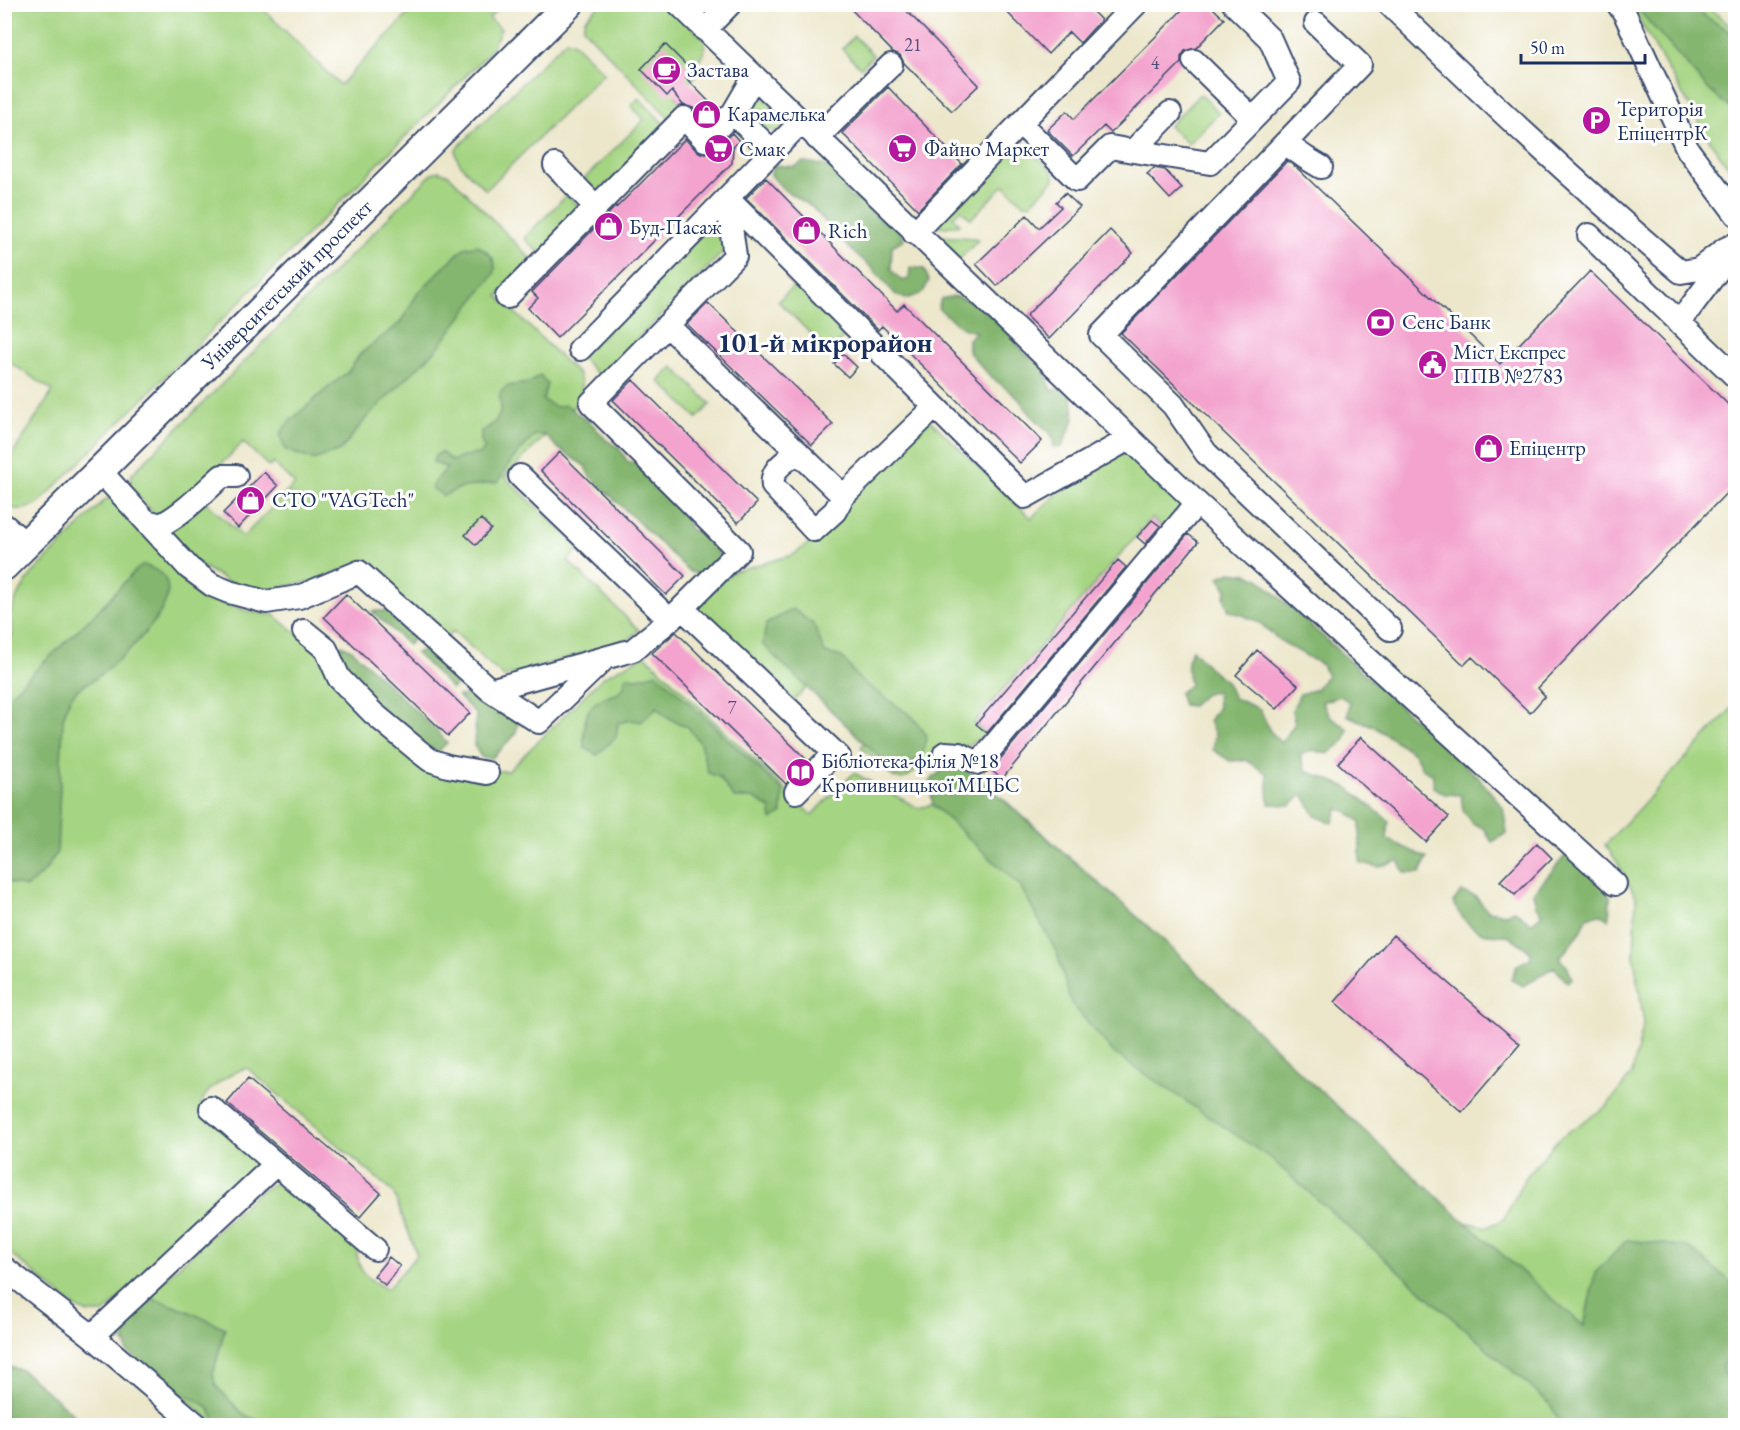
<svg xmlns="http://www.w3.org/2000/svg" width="1740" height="1430" viewBox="0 0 1740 1430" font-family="'EB Garamond',serif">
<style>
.green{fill:#a5d482;stroke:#608270;stroke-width:1.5}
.forest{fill:#84b670;stroke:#507267;stroke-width:1.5}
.building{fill:#f3a3ce}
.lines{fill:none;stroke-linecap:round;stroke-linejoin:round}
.minor-casing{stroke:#3a4b6e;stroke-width:26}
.major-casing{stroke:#3a4b6e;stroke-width:32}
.minor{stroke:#fff;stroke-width:22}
.major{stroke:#fff;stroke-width:28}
.labels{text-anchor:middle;stroke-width:6;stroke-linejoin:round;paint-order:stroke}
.number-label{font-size:18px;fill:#514c7a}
.poi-label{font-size:21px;fill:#1b2f5e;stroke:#fff;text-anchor:start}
.street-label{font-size:21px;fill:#1b2f5e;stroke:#fff}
.district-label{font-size:27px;font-weight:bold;fill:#1b2f5e;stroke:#fff}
</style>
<rect width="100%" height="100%" fill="#fff"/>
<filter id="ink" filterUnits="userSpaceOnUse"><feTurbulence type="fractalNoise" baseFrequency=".0167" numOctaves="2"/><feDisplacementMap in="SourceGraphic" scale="12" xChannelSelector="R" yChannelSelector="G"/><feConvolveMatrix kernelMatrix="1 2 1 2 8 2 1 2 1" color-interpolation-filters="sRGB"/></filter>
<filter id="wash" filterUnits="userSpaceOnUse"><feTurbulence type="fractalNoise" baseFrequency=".008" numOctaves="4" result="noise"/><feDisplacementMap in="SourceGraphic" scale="24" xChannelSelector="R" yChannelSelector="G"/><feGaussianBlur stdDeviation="1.35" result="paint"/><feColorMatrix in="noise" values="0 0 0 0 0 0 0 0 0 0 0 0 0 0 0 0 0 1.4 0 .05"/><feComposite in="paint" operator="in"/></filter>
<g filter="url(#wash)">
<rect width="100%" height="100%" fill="#ece7cb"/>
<path class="green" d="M4,5H259L340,85L417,5H503L489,18L501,29L490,52L42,500C31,509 19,512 5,507V466L53,391L5,359Z
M600,5H669L705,40L704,52L692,71L696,76L675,96L687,109L673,122L583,28L585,19Z
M1630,5H1706L1735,30V177L1712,144Z
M854,36L873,55L861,68L842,49Z
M566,40L573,42L604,73L486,190C476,179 453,164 456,149Z
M759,94L786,119L782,128L773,132C761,125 752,119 748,106L752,97Z
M1200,94L1219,113L1188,144L1169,126Z
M639,98L668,128L599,195L584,179L644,120L631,106Z
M1015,141L1024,144L1054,173V180L1030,204H1024L1004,185L971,219L961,210L953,217L960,224L946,227L935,225Z
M439,171L449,175L533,261L498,296L579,375C583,386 582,395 576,404L505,477L580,548L568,561L639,630L628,640L504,677L453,631L445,640L359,564L313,581L260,591L237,587L195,562L165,528L205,501L243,537L295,484L273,463L269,467L243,442L195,491L159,519L129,486L132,474L433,173Z
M567,195L583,211L540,254L524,238Z
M721,215L725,250L600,377L581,357Z
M938,236L976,238L978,240L959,260L936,237Z
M797,283L847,334L829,352L778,301Z
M673,367L711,404L697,418L659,381Z
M930,420L1031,518L1075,477L1130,450L1185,504L1165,529L1152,518L974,723L987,735L960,749L938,752L910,775L902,779L893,777L861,747L867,741L809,685L791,704L697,610L698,604L732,572L793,555L828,529L849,498Z
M112,497L204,590L228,605L247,611L274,615L319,651L443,771H508L603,677L645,655L812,815L854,773L918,808L993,790L1159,936L1306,1078L1464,1222L1487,1227L1503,1220L1526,1177L1559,1138L1607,1106L1632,1074L1644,1022L1634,957L1636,897L1616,860L1605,845L1735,705V1425H217L131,1352L119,1336L118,1328L122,1319L256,1194L286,1177L356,1241C358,1271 360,1275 387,1289L417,1255L393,1192L247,1068C233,1071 203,1090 201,1105L256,1160L254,1173L104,1313H88L75,1307L5,1249V644L12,636V626L9,618L17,597L31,575L105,500Z"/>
<path class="forest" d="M1634,5H1691L1703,15L1735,35V112L1710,91Z
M803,162C833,166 837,166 848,196L863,202L879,219L897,226L904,239L892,246L891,270L902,281L909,279L910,267L924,269L929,280L923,293L906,299L895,294L870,266L847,246L812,207L784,190L771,175L772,169L775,165L795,167Z
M477,245C489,253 498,258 494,274L436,350L368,416L340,451L313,460L285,450L280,434L290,421L324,391L348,372L360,354L400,323L418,293L449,262L464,248Z
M954,296L973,302L988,313L1014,338L1026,355L1043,364L1051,390L1063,389L1072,396L1074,419L1062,447H1054L1052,435L1032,416L1017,397L989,375L968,351V339L976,332L962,328L938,308L941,299Z
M540,375L547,384L543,400L555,407L566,405L592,424L606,440L619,448L627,461C659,468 659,498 686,513L689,529C705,533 717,543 721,560L705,575L690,572L589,475L585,466L559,449L545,435H535L512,460L498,482L460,488L443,496L432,488L433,483L447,468L433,462L435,456L441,452L452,461L468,455L481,454L485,447L481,443V431C492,427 501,418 501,406C500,400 498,397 501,392C508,382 517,386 528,383C532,382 536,378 540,375Z
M143,565C211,584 120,660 95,679C89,684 81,685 76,691C68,699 66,709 63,719L57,852L45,871L27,887L10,883L4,878L5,699L93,616L134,572Z
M1231,572L1248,574L1259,579L1478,777L1503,807L1507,833L1492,842L1483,828L1472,823L1463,810L1461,795L1445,794L1433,787V775L1422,768L1414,753L1373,726L1348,716L1349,702L1340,696L1322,702L1330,717L1348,729L1344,741L1328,754L1312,750L1300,755L1306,771L1347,787L1389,821L1387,839L1427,858L1420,873H1405L1398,861L1379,867L1360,863V822L1346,811L1337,809L1333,823L1315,816L1303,794L1291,805L1269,804L1267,774L1246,760L1230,761L1213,750L1215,735L1209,721L1218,707L1217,691L1205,694L1192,706L1183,705L1179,693L1190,685C1187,672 1186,661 1192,649L1211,670L1226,681L1234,698L1260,709L1270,731L1282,743L1295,723L1292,710L1300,694L1316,689L1327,675L1322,665L1279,640L1260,623L1243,615L1229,611L1224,597L1227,590L1219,577Z
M793,609L814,625L825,653L842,657L859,679L913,717L927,736L923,753L910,767H895L878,756L763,645L766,624Z
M372,611H387L418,634L408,645Z
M342,645L352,650L438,732L447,743L438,751L418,746L344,678L335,648Z
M424,649C445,656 450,660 459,681L452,689L416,653Z
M657,673L783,791L782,813L772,820L770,808L753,798H734L719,777L708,773L700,743L688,727L676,722L664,715L657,707L641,722L631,720L618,723L616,737L597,755L584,747C584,718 584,700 617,694L624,686L626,677L638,678Z
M475,694L494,712H507L519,721L515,735L492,758L481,757L474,745L476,714L458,696Z
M960,766L976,776L1159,936L1306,1078L1465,1222L1584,1326L1595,1273L1627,1240L1688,1247L1735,1285V1350L1722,1366L1732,1389L1735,1392V1425H1561L1550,1404L1270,1158L1114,1053L1071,1003L1057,953L1020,886L933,805L929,782L944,768Z
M1566,855L1591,874L1610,896L1609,920L1600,914L1587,917L1582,930L1559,959L1567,966L1572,979L1567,982L1554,967L1523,986L1511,979L1517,965L1530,959L1531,953C1524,946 1517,940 1507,936C1500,934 1495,935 1488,934C1473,932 1458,915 1453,902L1461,892L1475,896L1488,911L1506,914L1514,910L1531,923L1542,914L1536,906L1533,893Z
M151,1298L185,1310L225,1328L213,1375L216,1386L244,1415L269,1425H219L207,1406L158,1379L127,1352L125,1324Z
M5,1366L22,1370L86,1425H5Z"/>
<g id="blocks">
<path class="building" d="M846,4H900L979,85L952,111L904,63L900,55L893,52Z
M999,4H1085L1101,20L1080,43L1069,32L1048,54Z
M1188,4H1209L1224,19L1196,48L1185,51L1181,57V63L1111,133L1104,126L1073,156L1047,130L1067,111L1074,119Z
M665,44L692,71L686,78L717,110L705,121L693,108L683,105L672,91L667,96L641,69Z
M888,87L962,164L918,210L842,133Z
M732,133L739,141L733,147L732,163L557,338L528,308L538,298L532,292L616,206L617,207L685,139L696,150L701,153H708L714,150Z
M1287,161L1297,168L1500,364L1590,271L1736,412V483L1538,688L1545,696L1530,713L1472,657L1464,665L1121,333Z
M1154,168L1165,170L1182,188L1170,199L1147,174Z
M766,178L897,311L904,304L1042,441L1020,463L882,326L878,330L746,198Z
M1065,193L1080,207L997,286L976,264L1027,215L1039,228L1061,207L1056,202Z
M1110,230L1133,253L1049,339L1026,316Z
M708,303L833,424L812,445L687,324Z
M843,354L857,367L848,377L834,364Z
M633,380L757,503L738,523L613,400Z
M560,452L685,576L666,595L541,471Z
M264,472L278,486L238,528L223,513Z
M481,519L491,529L476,545L465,535Z
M1152,520L1160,526L1145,544L1137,537Z
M1188,534L1198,542L1002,779L991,770Z
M1118,560L1126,567L987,733L976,724Z
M346,594L470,713L448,736L324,617Z
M676,632L808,761L786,784L652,653Z
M1257,650L1298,685L1277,709L1236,675Z
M1361,737L1449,817L1426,842L1338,763Z
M1537,843L1552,858L1515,895L1500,881Z
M1393,935L1520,1044L1462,1112L1335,1002Z
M248,1079L381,1193L360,1217L227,1103Z
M389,1257L400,1266L385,1285L374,1276Z"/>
</g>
</g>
<g filter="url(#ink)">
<use href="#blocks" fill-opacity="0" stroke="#3a4b6e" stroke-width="1.5"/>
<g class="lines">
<defs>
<path id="minor" d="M679,4L1197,503L1615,884
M1389,4C1484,96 1580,187 1681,272L1699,269L1725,249L1736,244
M1618,4L1625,14L1688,150L1736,214
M1316,23L1360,65L1101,335L1173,405L1206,453L1390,629
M705,30L730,4
M1194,61L1253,119
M733,113L772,151
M801,122L727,198L1025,497L1129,439
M1021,124L1077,180L1110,147L1133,151L1170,113
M817,138L891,65
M1285,143L1306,158L1321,167
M1133,151L1210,163L1289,82L1270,39L1234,4
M555,165L596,207
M914,233L1136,4
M1589,235L1736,377
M507,297L684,118L705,140L733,113L754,77
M1679,323L1728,257
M667,325L843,496
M580,349L727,198
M798,452C786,461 770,469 773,486L814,530L835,511L843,496L935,407
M100,471L189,568L212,585L229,592L266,602L299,597L359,572L490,690L633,650L670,620
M520,476L670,620L739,551L591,403L735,256L727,198
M146,521L161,525C184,513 203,493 222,476H236
M4,525L26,544
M682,608L839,757
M304,631L326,649L339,678L373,713L421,753L430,760L448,766L487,773
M490,690L539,722L602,661
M945,753L959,754L979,763L1197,503
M796,792L834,753
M211,1108L375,1249
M4,1268L92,1336L198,1426
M92,1336L276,1164"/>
<g id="major">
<path id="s1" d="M4,566L569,4"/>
</g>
</defs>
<use href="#minor" class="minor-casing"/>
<use href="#major" class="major-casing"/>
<use href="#minor" class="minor"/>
<use href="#major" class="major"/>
</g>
</g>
<defs>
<symbol id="cafe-disc" viewBox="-11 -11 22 22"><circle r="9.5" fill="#b5179e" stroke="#fff"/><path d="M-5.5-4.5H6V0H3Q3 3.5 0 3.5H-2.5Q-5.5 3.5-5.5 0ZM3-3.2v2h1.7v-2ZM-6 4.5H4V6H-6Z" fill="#fff"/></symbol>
<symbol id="shop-disc" viewBox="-11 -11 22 22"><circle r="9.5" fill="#b5179e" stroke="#fff"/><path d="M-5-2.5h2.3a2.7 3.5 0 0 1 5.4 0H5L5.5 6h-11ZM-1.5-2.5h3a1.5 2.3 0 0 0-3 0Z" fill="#fff"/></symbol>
<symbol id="parking-disc" viewBox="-11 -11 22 22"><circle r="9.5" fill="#b5179e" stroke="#fff"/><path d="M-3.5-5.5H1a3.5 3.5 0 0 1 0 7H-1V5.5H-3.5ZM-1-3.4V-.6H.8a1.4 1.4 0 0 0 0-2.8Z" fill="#fff"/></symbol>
<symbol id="supermarket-disc" viewBox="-11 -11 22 22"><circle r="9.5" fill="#b5179e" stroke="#fff"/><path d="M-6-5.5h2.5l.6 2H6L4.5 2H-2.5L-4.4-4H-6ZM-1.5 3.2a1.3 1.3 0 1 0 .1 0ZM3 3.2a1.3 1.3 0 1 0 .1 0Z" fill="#fff"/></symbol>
<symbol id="bank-disc" viewBox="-11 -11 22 22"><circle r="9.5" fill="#b5179e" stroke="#fff"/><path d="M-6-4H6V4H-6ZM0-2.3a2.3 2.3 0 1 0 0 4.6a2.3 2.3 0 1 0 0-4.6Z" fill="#fff"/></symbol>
<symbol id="civic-disc" viewBox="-11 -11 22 22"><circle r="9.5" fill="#b5179e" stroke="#fff"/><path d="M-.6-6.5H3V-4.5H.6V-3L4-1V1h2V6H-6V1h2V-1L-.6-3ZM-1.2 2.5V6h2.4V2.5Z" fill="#fff"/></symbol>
<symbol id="library-disc" viewBox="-11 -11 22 22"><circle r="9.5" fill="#b5179e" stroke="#fff"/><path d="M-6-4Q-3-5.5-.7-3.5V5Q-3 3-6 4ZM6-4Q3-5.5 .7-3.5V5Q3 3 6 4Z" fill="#fff"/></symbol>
</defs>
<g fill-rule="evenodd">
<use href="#cafe-disc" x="650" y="54" width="33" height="33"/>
<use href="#shop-disc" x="690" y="98" width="33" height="33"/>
<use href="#parking-disc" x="1580" y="104" width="33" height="33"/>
<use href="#supermarket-disc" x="702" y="132" width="33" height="33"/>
<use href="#supermarket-disc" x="886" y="132" width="33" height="33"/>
<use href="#shop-disc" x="592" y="210" width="33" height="33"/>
<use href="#shop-disc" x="790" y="214" width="33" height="33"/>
<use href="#bank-disc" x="1364" y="306" width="33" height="33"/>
<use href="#civic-disc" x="1416" y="348" width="33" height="33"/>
<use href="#shop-disc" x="1472" y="432" width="33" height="33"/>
<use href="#shop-disc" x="234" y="484" width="33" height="33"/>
<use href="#library-disc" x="784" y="756" width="33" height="33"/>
</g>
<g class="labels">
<g class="number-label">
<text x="913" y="51">21</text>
<text x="1155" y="69">4</text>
<text x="732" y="714">7</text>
</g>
<g class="poi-label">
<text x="687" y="77">Застава</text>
<text x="1617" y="116">Територія<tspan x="1617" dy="24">ЕпіцентрК</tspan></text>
<text x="727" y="121">Карамелька</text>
<text x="739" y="156">Смак</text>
<text x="924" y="156">Файно Маркет</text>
<text x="629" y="234">Буд-Пасаж</text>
<text x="828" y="238">Rich</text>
<text x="1402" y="329">Сенс Банк</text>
<text x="1453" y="359">Міст Експрес<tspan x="1453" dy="24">ППВ №2783</tspan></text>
<text x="1509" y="455">Епіцентр</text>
<text x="272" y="507">СТО "VAGTech"</text>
<text x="821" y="768">Бібліотека-філія №18<tspan x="821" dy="24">Кропивницької МЦБС</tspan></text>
</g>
<g class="street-label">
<text dy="7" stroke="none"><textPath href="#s1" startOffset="399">Університетський проспект</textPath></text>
</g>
<g class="district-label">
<text x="825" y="352">101-й мікрорайон</text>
</g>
</g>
<rect width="1740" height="1430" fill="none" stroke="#fff" stroke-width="24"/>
<path d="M1521 54v9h124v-9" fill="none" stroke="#1b2f5e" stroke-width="3"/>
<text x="1530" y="54" font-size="18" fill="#1b2f5e" stroke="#ffffff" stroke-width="4.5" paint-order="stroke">50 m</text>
</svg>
